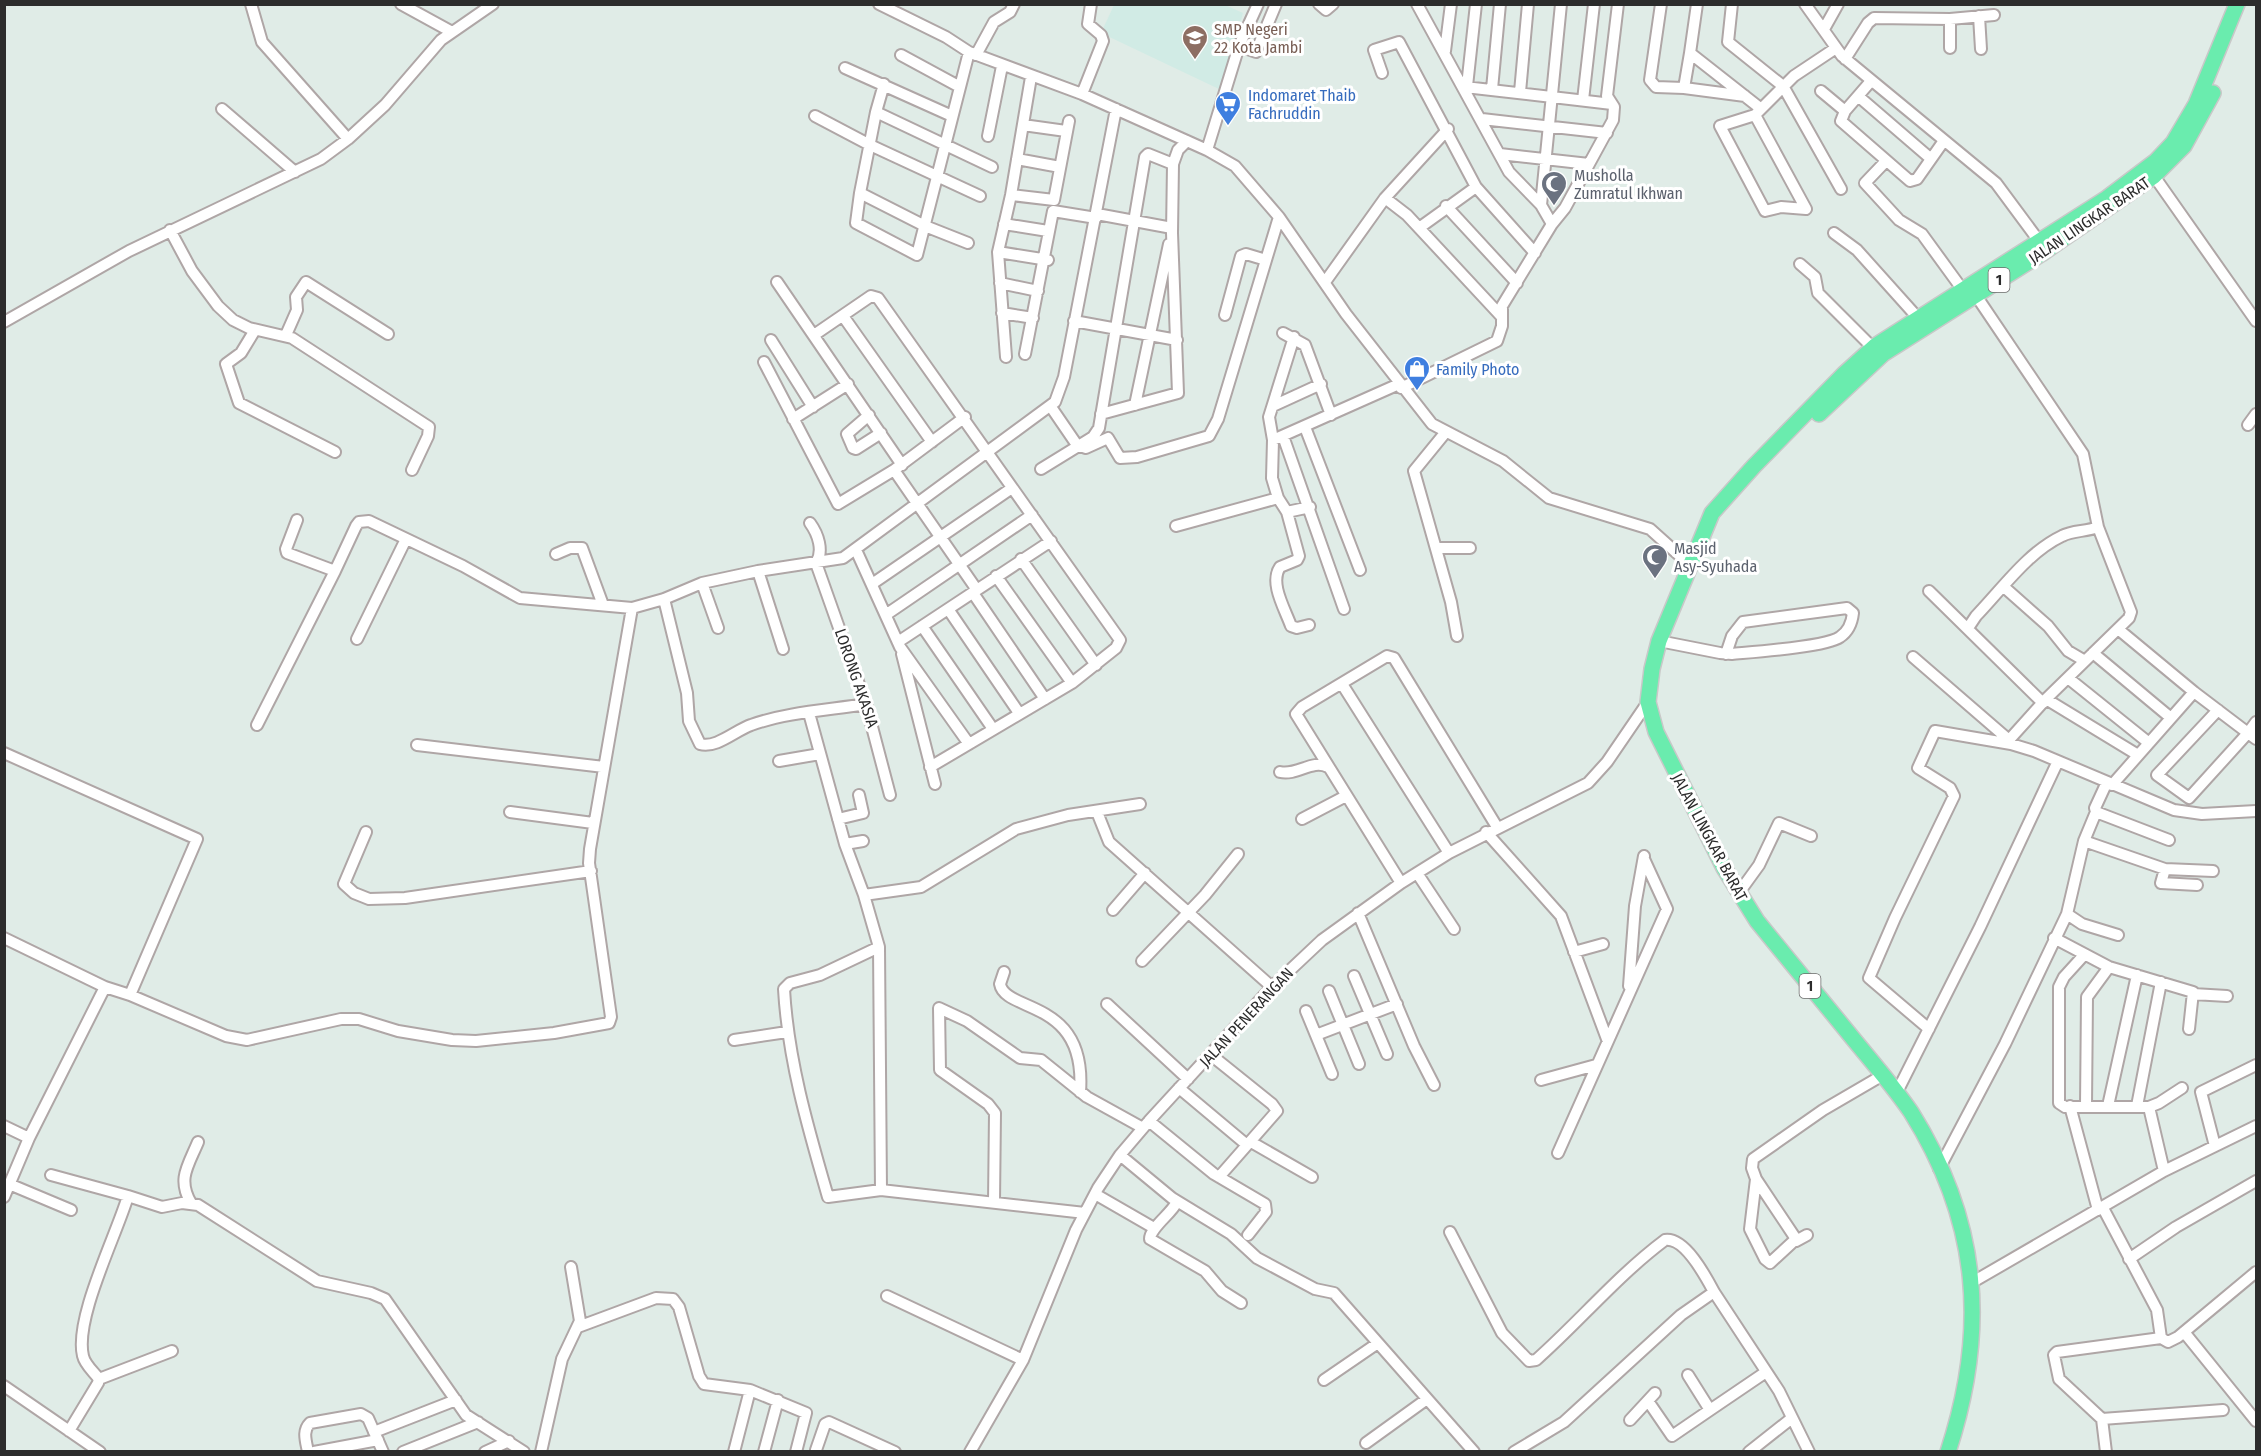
<svg xmlns="http://www.w3.org/2000/svg" width="2261" height="1456" viewBox="0 0 2261 1456" font-family="'Fira Sans Condensed',sans-serif">
<style>
.education{fill:#d1ebe5}
.lines{fill:none;stroke-linecap:round;stroke-linejoin:round}
.minor-casing{stroke:#afa6a6;stroke-width:14}
.highway-casing{stroke:#c8c8c8;stroke-width:18}
.minor{stroke:#fff;stroke-width:10}
.highway{stroke:#6aecae;stroke-width:15}
.labels{text-anchor:middle;stroke-width:6;stroke-linejoin:round;paint-order:stroke}
.shield{fill:#fff;stroke:#6b6b6b;stroke-width:1.5}
.shield-label{font-size:15px;font-weight:bold;fill:#2c2c2c}
.education-label{font-size:16px;fill:#785e54;stroke:#fff;text-anchor:start}
.shop-label{font-size:16px;fill:#366cbe;stroke:#fff;text-anchor:start}
.worship-label{font-size:16px;fill:#5b616d;stroke:#fff;text-anchor:start}
.street-label{font-size:16px;fill:#2c2c2c;stroke:#fff}
</style>
<rect width="100%" height="100%" fill="#e0ece7"/>
<path class="education" d="M1114,5H1225L1243,13L1221,90L1101,33Z"/>
<g class="lines">
<defs>
<path id="minor" d="M251,4L262,42L348,139
M401,4L452,32
M879,4L946,37L969,52L1082,94L1207,150L1235,166L1279,217L1346,314L1432,424L1503,461L1549,498L1650,529L1689,564
M1319,4L1326,10L1333,4
M1417,4L1509,172L1541,205
M1661,4L1650,80L1656,87L1684,88
M1697,4L1690,53L1760,108
M1732,4L1728,42L1783,86L1841,189
M1805,4L1842,56L1996,183L2039,241
M1979,16L1981,49
M1824,29L1838,4
M1239,46L1256,52L1276,4
M1950,48V19
M1445,51L1451,4
M1690,53L1684,88L1745,96
M901,55L960,87
M976,55L994,22L1010,12L1014,4
M1845,59L1868,23L1874,18L1950,19L1994,15
M845,68L952,116
M1382,73L1374,50L1399,42L1476,187L1535,253
M1871,81L1845,111L1841,121L1910,181L1917,179L1943,142
M884,84L876,112L992,167
M1467,86L1476,4
M1465,87L1612,104
M1492,89L1500,4
M1821,91L1845,111
M1520,92L1528,4
M1082,94L1103,41L1101,35L1088,24L1091,4
M1858,96L1930,158
M1583,100L1594,4
M222,109L295,172
M876,112L860,193L925,226L968,243
M1755,115L1806,209L1781,207L1765,211L1720,126L1755,115L1794,76L1836,48
M815,116L870,145L980,196
M1482,119L1607,133
M1023,125L1066,131
M988,136L1002,66
M1207,150L1239,46L1258,4
M1500,154L1589,164
M1017,159L1060,167
M1886,161L1865,183L1899,220L1922,234L1962,289
M2154,176L2256,321
M860,193L856,223L917,255L969,52
M1011,195L1054,200L1069,121
M1385,198L1407,215L1501,316
M1446,206L1517,283
M1097,214L1172,228
M1004,224L1048,231
M1552,224L1565,208L1613,120L1614,107L1607,96L1618,4
M1419,228L1476,187
M170,230L192,271L218,306L233,320L249,328L292,338L429,427L428,436L412,470
M1834,233L1857,250L1918,318
M998,252L1048,260
M1800,264L1815,277L1818,293L1873,348
M777,282L902,465
M1325,282L1385,198L1448,129
M1000,283L1038,291
M1975,294L2083,454L2098,527L2131,612L2129,618L2046,699L2009,740L2011,744
M1002,313L1033,318
M1225,315L1241,256L1246,254L1266,260
M843,316L932,442
M1074,321L1177,340
M4,322L129,251L321,159L348,139L385,105L441,40L493,4
M255,330L241,353L226,364L239,403L335,452
M1283,333L1305,345L1331,415
M286,335L297,310L296,297L306,282L388,334
M814,335L871,296L878,298L1120,640L1116,648L1072,683L930,767
M1294,337L1269,417L1273,440L1399,384
M771,340L813,407
M1025,354L1053,211L1096,218
M1006,357L998,252L1011,195L1031,77
M764,362L838,504L894,470L965,417
M1401,388L1497,341L1502,326V306L1552,224L1541,205L1561,4
M1135,405L1169,244
M1273,406L1321,384
M1051,407L1077,445L1086,448L1108,438L1120,458L1137,457L1209,436L1218,419L1279,217
M1101,414L1178,393L1172,233L1173,164L1178,150L1187,141
M869,415L847,434L853,448L856,449L881,433
M793,419L848,384
M2248,425L2256,414
M1305,427L1360,570
M1445,433L1414,471L1451,602L1457,636
M1283,436L1344,609
M1273,440L1272,478L1278,498L1287,512L1299,556L1297,560L1280,567C1269,583 1285,609 1291,626L1297,628L1309,625
M1041,469L1093,437L1099,428L1145,157L1148,154L1173,164
M894,470L977,590
M1287,512L1310,507
M297,520L286,549L287,553L335,571L356,526L359,522L369,521L463,566L520,598L632,608L664,599L702,583L758,571L843,558L1055,402L1064,377L1116,109
M810,523C818,534 824,551 816,563L866,704L890,795
M1176,526L1278,498
M1436,548H1470
M856,550L900,647L969,744
M556,554L570,548H582L603,605
M1021,559L1096,665
M758,571L783,649
M996,576L1072,683
M702,583L718,628
M872,584L1012,488
M2004,587L2048,626L2068,651L2085,661
M1929,591L2043,703
M973,593L1045,699
M664,599L687,693L689,721L700,744C716,749 736,730 751,725C787,712 829,710 866,704
M948,609L1019,713
M887,614L1032,515
M922,626L993,729
M1968,628L1976,616C2002,589 2028,552 2062,536C2073,530 2086,532 2098,527
M2118,629L2194,692
M357,639L406,539
M1659,641L1720,653L1732,654C1753,652 1826,647 1840,637C1849,631 1852,622 1853,613L1847,608L1743,622L1732,636L1726,654
M898,642L1051,541
M2093,653L2171,718
M902,654L935,784
M1913,657L2009,740
M2068,678L2149,743
M1342,684L1449,853
M2046,699L2138,755
M809,713L845,844L864,895L879,947L881,1190
M2256,722L2248,733L2256,739
M257,725L335,571
M417,745L604,767
M4,753L197,839L130,995
M779,761L820,754
M1280,772C1297,776 1312,759 1328,767
M2107,782L2095,808L2096,812L2169,840
M2112,785L2194,692L2248,733L2189,798L2157,775L2218,710
M510,812L593,823
M1097,812L1109,842L1272,987
M838,819L863,813L859,795
M1302,819L1346,796
M366,832L344,884L354,893L369,899L405,898L591,871
M1486,832L1561,916L1607,1039
M2084,841L2165,869L2213,871
M845,844L863,841
M2165,869L2161,883L2197,885
M1417,873L1454,929
M1401,883L1296,714L1302,707L1387,656L1394,658L1497,827
M1738,894L1759,865L1779,823L1811,836
M864,895L921,887L1016,829L1068,815L1140,804
M1113,910L1145,873
M1358,913L1414,1046L1434,1085
M2067,914L2082,924L2118,935
M4,938L105,987L130,995L226,1036L247,1040L341,1019H359L398,1031L452,1040L476,1041L554,1033L609,1023L611,1017L589,863L590,849L632,608
M2054,938L2109,967L2193,992L2189,1029
M879,947L820,975L790,983L784,989C788,1060 808,1128 828,1197L881,1190L1085,1213
M1574,952L1603,944
M2084,955L2064,977L2059,987V1103L2065,1107H2149
M1142,961L1205,895L1238,854
M1004,972L1000,984C1005,1013 1087,998 1080,1092
M1354,976L1387,1054
M1629,986L1635,906L1644,856
M1329,991L1359,1064
M2193,994L2227,996
M1107,1004L1188,1079
M1306,1011L1332,1074
M1929,1029L1869,978L1895,918L1954,796L1950,788L1918,768L1935,731L2011,744L2034,751L2174,810L2202,814L2256,811
M1316,1035L1397,1004
M734,1040L787,1032
M1211,1055L1272,1104L1277,1111L1219,1177
M1541,1080L1596,1065
M1179,1088L1247,1145
M1897,1092L1980,927L2058,761
M2070,1106L2098,1210
M2086,1106L2087,997L2109,967
M2108,1106L2137,975
M2137,1106L2161,982
M1149,1121L1214,1174L1265,1204L1266,1212L1248,1235
M4,1126L29,1138
M1251,1142L1312,1177
M2215,1146L2201,1092L2256,1065
M1558,1153L1667,909L1644,859
M1120,1155L1172,1198L1231,1234L1257,1258L1315,1289L1334,1293L1474,1452
M1939,1169L2005,1044L2067,914L2084,841L2096,812
M2164,1171L2149,1107L2159,1103L2182,1088
M51,1175L128,1196
M1756,1179L1796,1239L1770,1263L1765,1259L1750,1229L1756,1179L1752,1168L1753,1159L1823,1110L1883,1075
M9,1184L71,1210
M1095,1194L1154,1228
M4,1197L29,1138L105,987
M994,1202L995,1113L988,1104L940,1070L939,1008L967,1021L1020,1058L1041,1060L1087,1097L1143,1128
M1177,1202C1171,1214 1150,1228 1150,1239L1205,1271L1222,1291L1241,1303
M191,1203C177,1179 188,1166 198,1142
M2103,1208L2157,1310L2161,1338
M1450,1232L1502,1333L1529,1361L1536,1360C1581,1320 1617,1276 1665,1240C1685,1237 1706,1277 1714,1292
M1796,1241L1807,1235
M2129,1259L2176,1227L2256,1181
M1971,1283L2164,1171L2256,1126
M887,1296L1023,1360
M578,1327L656,1298L673,1299L679,1307L699,1376L704,1384L750,1390L806,1413L796,1452
M2184,1332L2256,1421
M1688,1375L1710,1410L1766,1372
M99,1379L172,1351
M1324,1380L1378,1343
M4,1386L100,1452
M1648,1401L1672,1436L1710,1410
M2223,1410L2102,1419L2059,1379L2054,1355L2057,1352L2161,1338L2168,1342L2178,1337L2256,1272
M2102,1419L2106,1452
M1630,1420L1655,1393
M69,1431L98,1383L99,1379C94,1372 85,1365 83,1356C74,1319 116,1236 128,1196L162,1207L182,1203L198,1205L317,1281L371,1293L385,1299L466,1415L524,1452
M374,1432L456,1400
M1366,1443L1427,1399
M816,1450L825,1424L829,1422L895,1452
M308,1452C306,1441 302,1431 310,1423L361,1414L368,1418L383,1452
M314,1452L378,1440
M403,1452L478,1422
M485,1452L509,1441
M541,1452L562,1359L580,1321L571,1267
M734,1452L750,1390
M764,1452L778,1400
M970,1452L1023,1360L1076,1230L1098,1188L1120,1155L1149,1121L1272,987L1322,940L1401,883L1449,853L1588,783L1607,762L1648,702
M1514,1452L1564,1422L1681,1315L1714,1292L1779,1391L1809,1452
M1749,1452L1792,1418"/>
<path id="highway" d="M1819,414L1883,354L2041,254L2154,176L2184,146L2213,93
M1948,1452C1988,1330 1980,1222 1911,1112C1894,1087 1874,1064 1855,1041C1822,1001 1790,961 1757,921L1724,868L1656,732L1648,702L1652,669L1659,641L1712,513L1754,466L1844,374L1875,346L2107,198L2156,161L2173,143L2196,104L2237,4"/>
</defs>
<use href="#minor" class="minor-casing"/>
<use href="#highway" class="highway-casing"/>
<use href="#minor" class="minor"/>
<use href="#highway" class="highway"/>
</g>
<defs>
<symbol id="school-pin" viewBox="-11 -11 22 30"><path d="M0 17L-7.5 6A9.5 9.5 0 1 1 7.5 6Z" fill="#8d6e63" stroke="#fff"/><path d="M0-5L7-2L0 1L-7-2ZM-4 1L0 2.5L4 1V4Q0 6-4 4Z" fill="#fff"/></symbol>
<symbol id="supermarket-pin" viewBox="-11 -11 22 30"><path d="M0 17L-7.5 6A9.5 9.5 0 1 1 7.5 6Z" fill="#3f7fe0" stroke="#fff"/><path d="M-6-5.5h2.5l.6 2H6L4.5 2H-2.5L-4.4-4H-6ZM-1.5 3.2a1.3 1.3 0 1 0 .1 0ZM3 3.2a1.3 1.3 0 1 0 .1 0Z" fill="#fff"/></symbol>
<symbol id="mosque-pin" viewBox="-11 -11 22 30"><path d="M0 17L-7.5 6A9.5 9.5 0 1 1 7.5 6Z" fill="#6b7280" stroke="#fff"/><path d="M3.5-4.9A6 6 0 1 0 3.5 4.9A5 5 0 1 1 3.5-4.9Z" fill="#fff"/></symbol>
<symbol id="shop-pin" viewBox="-11 -11 22 30"><path d="M0 17L-7.5 6A9.5 9.5 0 1 1 7.5 6Z" fill="#3f7fe0" stroke="#fff"/><path d="M-5-2.5h2.3a2.7 3.5 0 0 1 5.4 0H5L5.5 6h-11ZM-1.5-2.5h3a1.5 2.3 0 0 0-3 0Z" fill="#fff"/></symbol>
</defs>
<g fill-rule="evenodd">
<use href="#school-pin" x="1180" y="23" width="30" height="40"/>
<use href="#supermarket-pin" x="1213" y="89" width="30" height="40"/>
<use href="#mosque-pin" x="1539" y="169" width="30" height="40"/>
<use href="#shop-pin" x="1402" y="354" width="30" height="40"/>
<use href="#mosque-pin" x="1640" y="542" width="30" height="40"/>
</g>
<g class="labels">
<g class="shield">
<rect x="1988.5" y="268" width="21" height="24" rx="4.5"/>
<rect x="1799.5" y="974" width="21" height="24" rx="4.5"/>
</g>
<g class="shield-label">
<text x="1999" y="285">1</text>
<text x="1810" y="991">1</text>
</g>
<g class="education-label">
<text x="1214" y="35">SMP Negeri<tspan x="1214" dy="18">22 Kota Jambi</tspan></text>
</g>
<g class="shop-label">
<text x="1248" y="101">Indomaret Thaib<tspan x="1248" dy="18">Fachruddin</tspan></text>
<text x="1436" y="375">Family Photo</text>
</g>
<g class="worship-label">
<text x="1574" y="181">Musholla<tspan x="1574" dy="18">Zumratul Ikhwan</tspan></text>
<text x="1674" y="554">Masjid<tspan x="1674" dy="18">Asy-Syuhada</tspan></text>
</g>
<g class="street-label">
<text transform="translate(2089 220) rotate(-34)" y="6">JALAN LINGKAR BARAT</text>
<text transform="translate(857 678) rotate(71)" y="6">LORONG AKASIA</text>
<text transform="translate(1710 837) rotate(62)" y="6">JALAN LINGKAR BARAT</text>
<text transform="translate(1246 1017) rotate(-47)" y="6">JALAN PENERANGAN</text>
</g>
</g>
<rect width="2261" height="1456" fill="none" stroke="#2c2c2c" stroke-width="12"/>
</svg>
